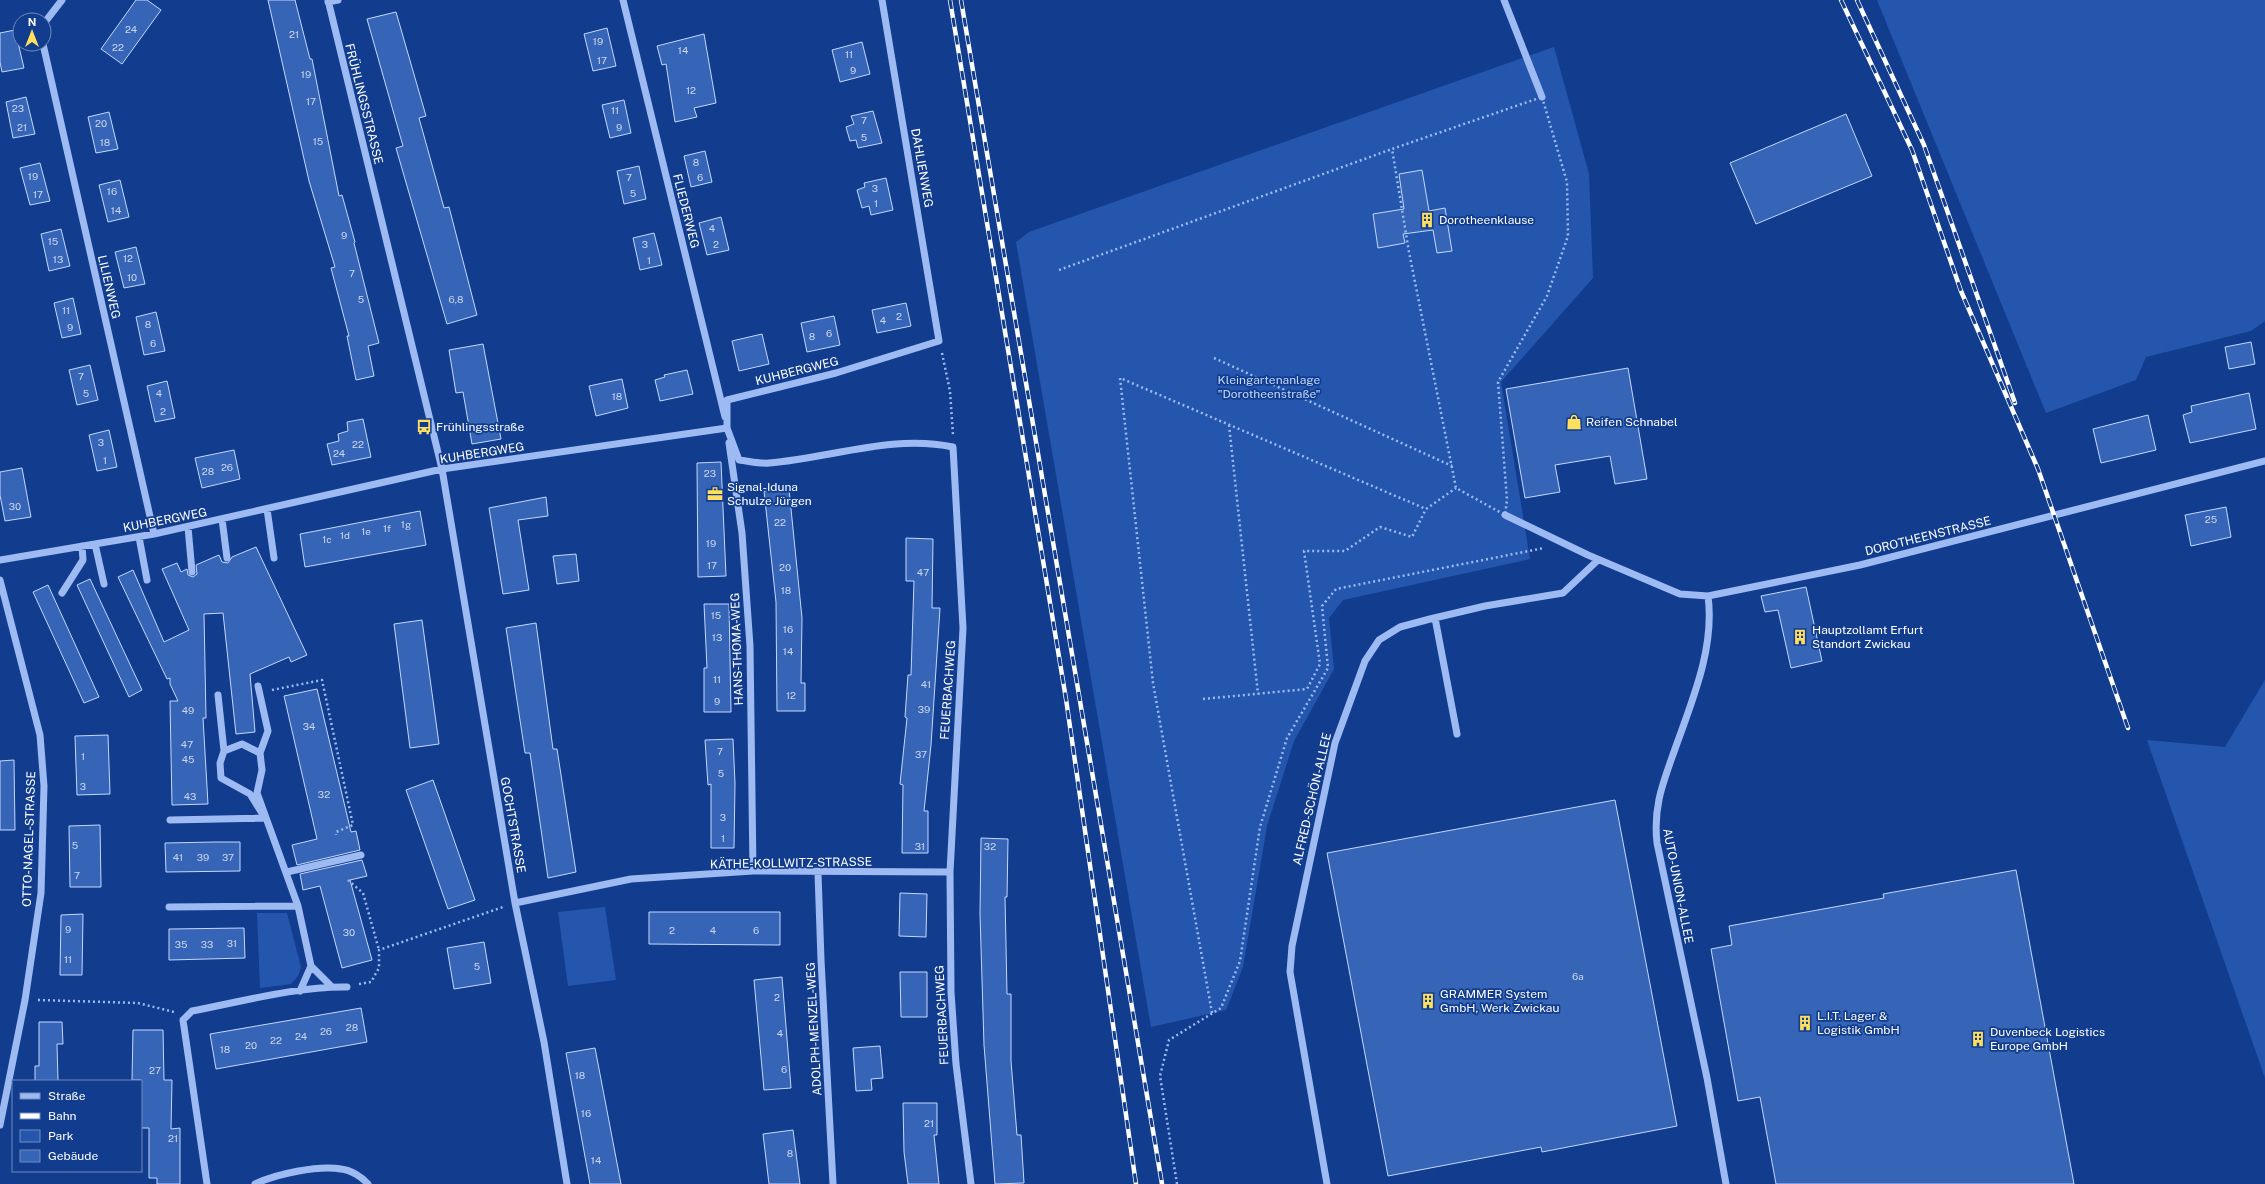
<svg xmlns="http://www.w3.org/2000/svg" width="2265" height="1184" viewBox="0 0 2265 1184" font-family="'Public Sans',sans-serif">
<style>
.green{fill:#2456ae}
.building{fill:#3664b6;stroke:#c4d8fd}
.lines{fill:none;stroke-linecap:round;stroke-linejoin:round}
.path{stroke:#9dbbf2;stroke-width:2.5;stroke-dasharray:2 3;stroke-linecap:butt}
.minor{stroke:#9dbbf2;stroke-width:7}
.rail-casing{stroke:#fff;stroke-width:4.5}
.rail{stroke:#123d8f;stroke-width:3;stroke-dasharray:9;stroke-linecap:butt}
.labels{text-anchor:middle;stroke-width:3.5;stroke-linejoin:round;paint-order:stroke}
.number-label{font-size:10px;fill:#cdd8ed}
.street-label{font-size:12px;fill:#fff;stroke:#123d8f}
.poi-label{font-size:12px;fill:#fff;stroke:#123d8f;text-anchor:start}
.park-label{font-size:12px;fill:#c4d8fd;stroke:#123d8f}
</style>
<rect width="100%" height="100%" fill="#123d8f"/>
<path class="green" d="M1877,0H2265V321L2251,331L2146,357L2136,380L2046,413Z
M1554,47L1589,174L1593,278L1501,382L1530,559L1343,600L1329,618L1334,669L1294,741L1267,826L1243,967L1226,1010L1151,1027L1016,242L1029,232Z
M2265,680V1078L2147,740L2225,747Z
M605,907L616,980L568,986L558,912Z
M257,913H287L301,967L298,976L291,984L260,988Z"/>
<path class="building" d="M136,0H147L161,10L122,64L101,49Z
M268,0H295L310,59H312L339,196L342,195L355,242L354,243L379,343L368,346L374,376L356,380L347,336H349L331,268L335,267L309,181Z
M396,12L426,116L419,118L444,208L449,207L477,315L447,324L396,148L403,146L367,19Z
M607,28L616,66L593,71L584,34Z
M15,30L24,68L2,72L0,62V33Z
M704,34L716,103L694,108L697,117L675,122L666,64L662,65L657,46Z
M862,42L870,74L840,82L832,50Z
M26,97L35,134L13,138L6,102Z
M624,100L631,133L610,138L602,105Z
M873,111L882,143L858,148L856,140L850,141L846,127L854,124L851,116Z
M109,112L118,149L96,153L88,117Z
M1846,114L1872,176L1756,224L1730,163Z
M705,151L712,182L691,187L684,156Z
M40,163L50,201L30,205L20,168Z
M639,166L646,199L624,204L617,171Z
M1422,170L1429,211L1445,208L1452,251L1437,253L1433,230L1403,234L1405,243L1378,248L1373,214L1404,209L1399,174Z
M886,178L893,210L871,215L869,206L862,208L857,190L865,187L864,183Z
M120,180L129,217L108,222L99,185Z
M721,217L729,250L707,255L699,223Z
M61,229L70,266L49,271L41,234Z
M654,233L662,265L640,270L633,238Z
M136,247L145,284L124,288L115,252Z
M73,298L81,334L62,338L54,303Z
M906,303L911,326L877,333L872,310Z
M156,312L165,351L144,355L136,317Z
M834,316L840,345L807,352L801,323Z
M762,334L769,364L739,371L732,341Z
M2251,342L2255,364L2229,369L2225,347Z
M483,344L501,439L472,444L463,392L456,393L449,350Z
M90,365L98,400L77,405L69,370Z
M1628,368L1647,479L1615,484L1610,456L1555,465L1560,492L1525,498L1506,389Z
M687,370L693,394L660,401L655,380L665,377L664,375Z
M622,379L628,408L596,416L589,386Z
M167,381L175,418L155,422L147,386Z
M2249,393L2256,429L2190,443L2183,415L2192,412L2191,406Z
M2148,415L2156,450L2101,463L2093,429Z
M363,419L371,457L332,465L327,444L339,441L338,434L348,431L347,422Z
M109,430L117,467L97,471L89,435Z
M234,450L240,479L202,488L195,458Z
M721,462L726,576L698,577L697,463Z
M22,468L31,517L5,521L0,495V472Z
M789,489L802,618L801,683H805V711H777L776,602L764,491Z
M546,497L548,516L518,520L529,590L503,594L489,508Z
M2226,507L2231,537L2191,546L2185,515Z
M420,511L426,545L305,567L300,534Z
M906,538L933,539L932,608H940L931,745L924,811H928V853H902L903,785L900,784L907,718L905,717L908,675H911L914,581H906Z
M256,547L307,655L291,662L289,657L250,674L255,732L236,734L223,613L204,614L206,718H203L208,804L172,805L170,701H178L170,684V678L167,679L118,577L133,570L164,642L189,630L162,569L177,563L181,572L187,569L188,575L193,577L197,574L196,565L219,555L222,562L228,563L232,557Z
M576,554L579,581L557,584L553,556Z
M90,579L142,690L129,697L77,585Z
M48,585L99,697L84,703L33,592Z
M1806,587L1822,661L1791,668L1778,610L1765,612L1761,596Z
M704,604H729L731,712H704V668H707Z
M422,620L439,744L410,748L394,624Z
M536,623L553,749H557L576,872L548,878L530,753H525L506,628Z
M317,689L351,832L356,831L360,850L297,865L292,845L317,839L284,696Z
M108,735L110,794L77,795L75,736Z
M733,739L735,783L734,848H711V784L708,785L705,740Z
M14,760L15,830H0V761Z
M433,780L475,900L448,909L406,790Z
M1615,800L1677,1126L1542,1152L1541,1147L1388,1176L1327,853Z
M100,825L101,887H70L69,826Z
M981,838L1008,839L1007,897H1005L1007,994H1011V1061L1017,1135H1021L1024,1183L995,1184L984,1045L980,914Z
M215,842H240V871L166,872L165,843Z
M362,860L367,876L350,880L372,960L342,968L320,886L303,890L300,874Z
M2016,870L2074,1184H1776L1760,1097L1738,1101L1711,949L1732,945L1729,926L1884,898L1883,894Z
M900,893L927,894L926,937L899,936Z
M649,912H780V945L649,944Z
M83,914L82,975H60L61,915Z
M244,928L245,958L169,960V929Z
M484,942L491,983L454,989L447,948Z
M900,972H927V1017H901Z
M782,977L791,1088L764,1090L754,980Z
M361,1008L367,1042L216,1069L210,1034Z
M39,1022H62L63,1044H57L58,1081H35V1066H39Z
M133,1030H163L164,1080H172L171,1129L180,1128V1184H157V1178H149V1128H141V1080H132Z
M880,1046L883,1078L871,1079L872,1090L856,1091L853,1048Z
M595,1048L621,1184H590L566,1053Z
M903,1103H937V1135H934L939,1184H908L904,1152Z
M793,1130L800,1184H769L763,1134Z"/>
<g class="lines">
<path class="path" d="M1542,97L1567,182L1568,236L1547,296L1498,382L1507,500L1505,515L1456,488L1409,252L1392,149Z
M1059,270L1392,149
M942,353L950,391L953,435
M1214,358L1452,466
M1229,425L1258,694
M272,690L322,680L353,825L336,832V835
M1203,699L1307,689L1320,664L1304,551H1345L1380,527L1412,537L1426,509
M348,880L363,893L379,950
M359,984L371,982L379,968V950L503,907
M38,1000L138,1003L174,1012
M1212,1013L1153,683L1120,378L1426,509L1456,488
M1177,1184L1160,1076L1169,1040L1221,1008L1240,961L1260,827L1287,738L1328,668L1322,606L1336,589L1544,548"/>
<path class="minor" d="M328,0L442,469L515,903L544,1042L567,1184
M623,0L725,417
M1504,0L1542,97
M328,2L338,0
M44,28L45,22L62,0
M43,44L154,534
M727,428L739,460C749,461 760,464 769,463C831,458 892,434 953,447L963,628L950,872L951,992L956,1064L971,1184
M729,443L742,533L750,646L753,871
M267,509L274,558
M1505,515L1588,555L1680,594L1708,596L1860,565L2265,461
M222,519L227,558
M188,527L192,572
M139,537L147,580
M95,544L104,584
M0,560L154,534L442,469L727,428V400L836,373L939,341L882,0
M0,580L40,735L44,786L41,893L25,1000L0,1125
M62,593L83,560L82,546
M1708,596C1715,648 1692,701 1675,749C1663,783 1653,806 1657,843L1707,1078L1726,1184
M1435,618L1457,734
M258,686L268,731L260,753
M218,695L224,751
M265,818L250,794L221,778L220,763L224,751L242,744L260,753L262,770L257,793L298,906L311,966L300,991
M170,820L265,818
M287,872L361,855
M818,873L821,960L833,1184
M515,903L631,879L753,871L950,872
M169,907L298,906
M311,966L332,987
M207,1184L183,1020L192,1011C240,1002 298,986 347,987
M255,1184C276,1174 318,1165 341,1169C351,1170 362,1177 368,1184
M1327,1184L1290,972L1292,946L1335,743L1365,661L1379,640L1400,627L1430,619L1485,606L1563,593L1598,560"/>
<defs>
<path id="rail" d="M950,0L1066,699L1136,1184
M961,0L1162,1184
M1841,0L1912,150L1961,291L2038,469L2128,728
M1857,0L1924,145L2015,403"/>
</defs>
<use href="#rail" class="rail-casing"/>
<use href="#rail" class="rail"/>
</g>
<defs>
<symbol id="building-bare" viewBox="-9 -9 18 18"><path d="M-4-6H4V6H1V3H-1V6H-4ZM-2.5-4.3h1.7v1.8h-1.7ZM.8-4.3h1.7v1.8H.8ZM-2.5-1h1.7V.8h-1.7ZM.8-1h1.7V.8H.8Z" fill="#ffdf5d" stroke="#123d8f" stroke-width="2.5" paint-order="stroke"/></symbol>
<symbol id="shop-bare" viewBox="-9 -9 18 18"><path d="M-5-2.5h2.3a2.7 3.5 0 0 1 5.4 0H5L5.5 6h-11ZM-1.5-2.5h3a1.5 2.3 0 0 0-3 0Z" fill="#ffdf5d" stroke="#123d8f" stroke-width="2.5" paint-order="stroke"/></symbol>
<symbol id="bus-bare" viewBox="-9 -9 18 18"><path d="M-5-6H5V4H4V6H2V4H-2V6H-4V4H-5ZM-3.5-4V0h7V-4ZM-3.5 1.2v1.5H-2V1.2ZM2 1.2v1.5H3.5V1.2Z" fill="#ffdf5d" stroke="#123d8f" stroke-width="2.5" paint-order="stroke"/></symbol>
<symbol id="office-bare" viewBox="-9 -9 18 18"><path d="M-6-3h4V-5.5h4V-3h4V5H-6ZM-1-4.5V-3h2v-1.5ZM-6 0V1H6V0Z" fill="#ffdf5d" stroke="#123d8f" stroke-width="2.5" paint-order="stroke"/></symbol>
</defs>
<g fill-rule="evenodd">
<use href="#building-bare" x="1416" y="209" width="22" height="22"/>
<use href="#shop-bare" x="1563" y="411" width="22" height="22"/>
<use href="#bus-bare" x="413" y="416" width="22" height="22"/>
<use href="#office-bare" x="704" y="483" width="22" height="22"/>
<use href="#building-bare" x="1789" y="626" width="22" height="22"/>
<use href="#building-bare" x="1417" y="990" width="22" height="22"/>
<use href="#building-bare" x="1794" y="1012" width="22" height="22"/>
<use href="#building-bare" x="1967" y="1028" width="22" height="22"/>
</g>
<g class="labels">
<g class="number-label">
<text x="131" y="33">24</text>
<text x="294" y="38">21</text>
<text x="598" y="45">19</text>
<text x="118" y="51">22</text>
<text x="683" y="54">14</text>
<text x="849" y="58">11</text>
<text x="602" y="64">17</text>
<text x="853" y="74">9</text>
<text x="306" y="78">19</text>
<text x="691" y="94">12</text>
<text x="311" y="105">17</text>
<text x="18" y="112">23</text>
<text x="615" y="114">11</text>
<text x="864" y="124">7</text>
<text x="101" y="127">20</text>
<text x="22" y="131">21</text>
<text x="619" y="131">9</text>
<text x="864" y="141">5</text>
<text x="318" y="145">15</text>
<text x="105" y="146">18</text>
<text x="696" y="166">8</text>
<text x="33" y="180">19</text>
<text x="629" y="181">7</text>
<text x="700" y="181">6</text>
<text x="875" y="192">3</text>
<text x="112" y="195">16</text>
<text x="633" y="197">5</text>
<text x="38" y="198">17</text>
<text x="876" y="207">1</text>
<text x="116" y="214">14</text>
<text x="712" y="232">4</text>
<text x="344" y="239">9</text>
<text x="53" y="245">15</text>
<text x="645" y="248">3</text>
<text x="716" y="248">2</text>
<text x="128" y="262">12</text>
<text x="58" y="263">13</text>
<text x="649" y="264">1</text>
<text x="352" y="277">7</text>
<text x="132" y="281">10</text>
<text x="361" y="303">5</text>
<text x="456" y="303">6,8</text>
<text x="66" y="314">11</text>
<text x="899" y="320">2</text>
<text x="883" y="324">4</text>
<text x="148" y="328">8</text>
<text x="70" y="331">9</text>
<text x="829" y="337">6</text>
<text x="812" y="340">8</text>
<text x="153" y="347">6</text>
<text x="81" y="380">7</text>
<text x="86" y="397">5</text>
<text x="159" y="397">4</text>
<text x="617" y="400">18</text>
<text x="163" y="415">2</text>
<text x="101" y="446">3</text>
<text x="358" y="448">22</text>
<text x="339" y="457">24</text>
<text x="105" y="464">1</text>
<text x="227" y="471">26</text>
<text x="208" y="475">28</text>
<text x="710" y="477">23</text>
<text x="15" y="510">30</text>
<text x="2211" y="523">25</text>
<text x="780" y="526">22</text>
<text x="406" y="528">1g</text>
<text x="387" y="532">1f</text>
<text x="366" y="535">1e</text>
<text x="345" y="539">1d</text>
<text x="327" y="543">1c</text>
<text x="711" y="547">19</text>
<text x="712" y="569">17</text>
<text x="785" y="571">20</text>
<text x="923" y="576">47</text>
<text x="786" y="594">18</text>
<text x="716" y="619">15</text>
<text x="788" y="633">16</text>
<text x="717" y="641">13</text>
<text x="788" y="655">14</text>
<text x="717" y="683">11</text>
<text x="926" y="688">41</text>
<text x="791" y="699">12</text>
<text x="717" y="705">9</text>
<text x="924" y="713">39</text>
<text x="188" y="714">49</text>
<text x="309" y="730">34</text>
<text x="187" y="748">47</text>
<text x="720" y="755">7</text>
<text x="921" y="758">37</text>
<text x="83" y="760">1</text>
<text x="188" y="763">45</text>
<text x="721" y="777">5</text>
<text x="83" y="790">3</text>
<text x="324" y="798">32</text>
<text x="190" y="800">43</text>
<text x="723" y="821">3</text>
<text x="723" y="842">1</text>
<text x="75" y="849">5</text>
<text x="920" y="850">31</text>
<text x="990" y="850">32</text>
<text x="178" y="861">41</text>
<text x="203" y="861">39</text>
<text x="228" y="861">37</text>
<text x="77" y="879">7</text>
<text x="68" y="933">9</text>
<text x="672" y="934">2</text>
<text x="713" y="934">4</text>
<text x="756" y="934">6</text>
<text x="349" y="936">30</text>
<text x="232" y="947">31</text>
<text x="181" y="948">35</text>
<text x="207" y="948">33</text>
<text x="68" y="963">11</text>
<text x="477" y="970">5</text>
<text x="1578" y="980">6a</text>
<text x="777" y="1001">2</text>
<text x="352" y="1031">28</text>
<text x="326" y="1035">26</text>
<text x="780" y="1037">4</text>
<text x="301" y="1040">24</text>
<text x="276" y="1044">22</text>
<text x="251" y="1049">20</text>
<text x="225" y="1053">18</text>
<text x="784" y="1073">6</text>
<text x="155" y="1074">27</text>
<text x="580" y="1079">18</text>
<text x="586" y="1117">16</text>
<text x="929" y="1127">21</text>
<text x="173" y="1142">21</text>
<text x="790" y="1157">8</text>
<text x="596" y="1164">14</text>
</g>
<g class="street-label">
<text transform="translate(364 104) rotate(76)" y="4">FRÜHLINGSSTRASSE</text>
<text transform="translate(922 168) rotate(80)" y="4">DAHLIENWEG</text>
<text transform="translate(686 211) rotate(76)" y="4">FLIEDERWEG</text>
<text transform="translate(109 287) rotate(77)" y="4">LILIENWEG</text>
<text transform="translate(797 371) rotate(-14)" y="4">KUHBERGWEG</text>
<text transform="translate(482 453) rotate(-9)" y="4">KUHBERGWEG</text>
<text transform="translate(165 520) rotate(-11)" y="4">KUHBERGWEG</text>
<text transform="translate(1928 536) rotate(-14)" y="4">DOROTHEENSTRASSE</text>
<text transform="translate(737 649) rotate(-92)" y="4">HANS-THOMA-WEG</text>
<text transform="translate(948 690) rotate(-86)" y="4">FEUERBACHWEG</text>
<text transform="translate(1312 799) rotate(-77)" y="4">ALFRED-SCHÖN-ALLEE</text>
<text transform="translate(513 825) rotate(80)" y="4">GOCHTSTRASSE</text>
<text transform="translate(29 839) rotate(-88)" y="4">OTTO-NAGEL-STRASSE</text>
<text transform="translate(791 863) rotate(-1)" y="4">KÄTHE-KOLLWITZ-STRASSE</text>
<text transform="translate(1678 886) rotate(79)" y="4">AUTO-UNION-ALLEE</text>
<text transform="translate(942 1015) rotate(-93)" y="4">FEUERBACHWEG</text>
<text transform="translate(814 1029) rotate(-93)" y="4">ADOLPH-MENZEL-WEG</text>
</g>
<g class="poi-label">
<text x="1439" y="224">Dorotheenklause</text>
<text x="1586" y="426">Reifen Schnabel</text>
<text x="436" y="431">Frühlingsstraße</text>
<text x="727" y="491">Signal-Iduna<tspan x="727" dy="14">Schulze Jürgen</tspan></text>
<text x="1812" y="634">Hauptzollamt Erfurt<tspan x="1812" dy="14">Standort Zwickau</tspan></text>
<text x="1440" y="998">GRAMMER System<tspan x="1440" dy="14">GmbH, Werk Zwickau</tspan></text>
<text x="1817" y="1020">L.I.T. Lager &amp;<tspan x="1817" dy="14">Logistik GmbH</tspan></text>
<text x="1990" y="1036">Duvenbeck Logistics<tspan x="1990" dy="14">Europe GmbH</tspan></text>
</g>
<g class="park-label">
<text x="1269" y="384">Kleingartenanlage<tspan x="1269" dy="14">"Dorotheenstraße"</tspan></text>
</g>
</g>
<rect x="12" y="1080" width="130" height="92" fill="#123d8f" stroke="#718bbc"/>
<rect x="20" y="1093" width="20" height="6" fill="#9dbbf2" stroke="#718bbc"/>
<text x="48" y="1100" font-size="12" fill="#ffffff">Straße</text>
<rect x="20" y="1113" width="20" height="6" fill="#ffffff" stroke="#718bbc"/>
<text x="48" y="1120" font-size="12" fill="#ffffff">Bahn</text>
<rect x="20" y="1130" width="20" height="12" fill="#2456ae" stroke="#718bbc"/>
<text x="48" y="1140" font-size="12" fill="#ffffff">Park</text>
<rect x="20" y="1150" width="20" height="12" fill="#3664b6" stroke="#718bbc"/>
<text x="48" y="1160" font-size="12" fill="#ffffff">Gebäude</text>
<g transform="translate(32 32)"><circle r="19" fill="#123d8f" stroke="#718bbc"/>
<path d="M0-3L7 15L0 10L-7 15Z" fill="#ffdf5d"/>
<text y="-6" font-size="11" font-weight="bold" text-anchor="middle" fill="#ffffff">N</text>
</g>
</svg>
